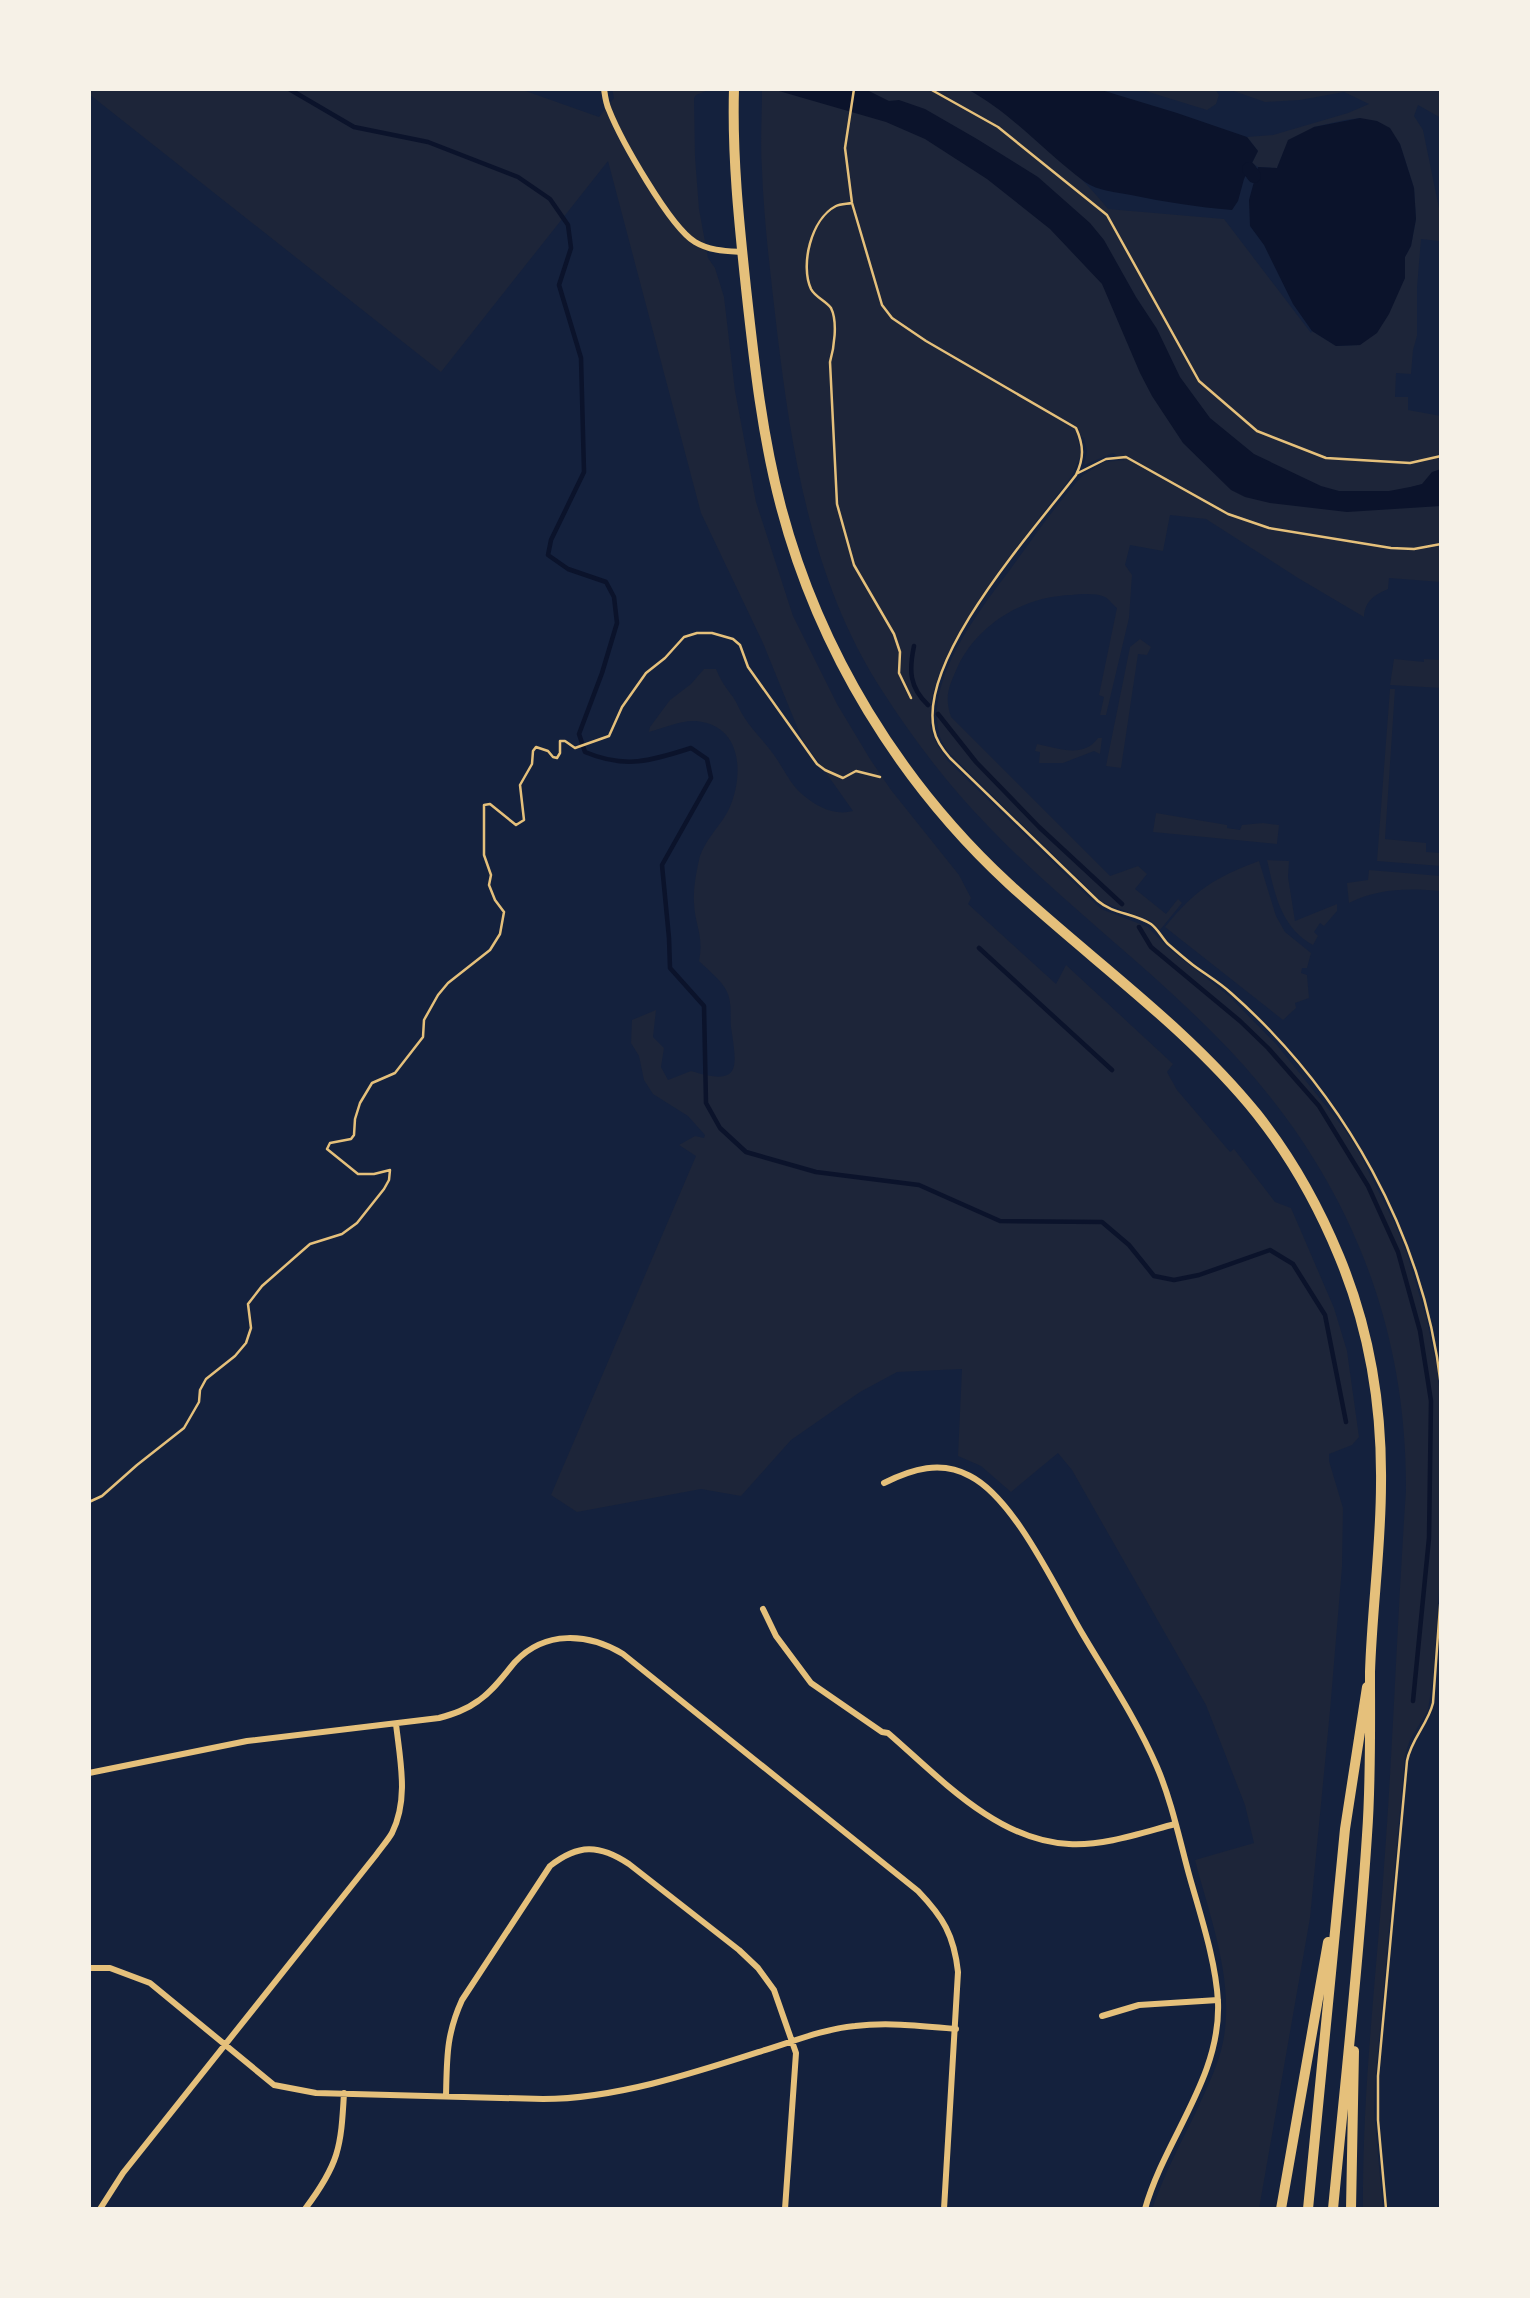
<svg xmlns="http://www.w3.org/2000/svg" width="1530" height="2298" viewBox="0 0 1530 2298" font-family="Poppins,sans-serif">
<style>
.green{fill:#1d2539}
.water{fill:#0b132b}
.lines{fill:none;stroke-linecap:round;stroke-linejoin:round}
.stream{stroke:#0b132b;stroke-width:4.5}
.canal{stroke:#0b132b;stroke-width:14}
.path{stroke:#e5c07b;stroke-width:2.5}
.minor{stroke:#e5c07b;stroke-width:6}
.trunk{stroke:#e5c07b;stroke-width:10}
</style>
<rect width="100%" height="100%" fill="#14213d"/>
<path class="green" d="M89,89H520L599,117L614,98L612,89H711L696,95L694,98L695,157L699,209L708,258L715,268L724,297L735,391L756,502L793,616L837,704L870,759L891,790L959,875L971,898L968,904L1056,984L1066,965L1173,1064L1167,1072L1177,1090L1230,1152L1234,1149L1275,1202L1291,1208L1334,1308L1347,1351L1359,1437L1352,1445L1329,1454V1461L1343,1508L1342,1567L1330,1711L1310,1918L1259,2209H1152C1164,2175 1180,2144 1196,2112C1206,2089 1218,2067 1223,2042C1235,1981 1210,1918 1195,1860L1254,1843L1245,1805L1206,1705L1072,1470L1058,1453L1011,1492L981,1466L958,1456L962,1369L897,1372L860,1392L791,1440L741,1496L701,1489L577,1512L551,1495L696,1156L679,1145L695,1136L704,1138L705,1135L688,1116L653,1094L644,1080L639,1056L631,1043L632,1020L656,1010L653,1037L664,1048L661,1067L668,1080L691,1071C742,1087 737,1068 731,1027C730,1016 732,1005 728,994C723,981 709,971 699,961C704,935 695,926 694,903C693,889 696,874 699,860C704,840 720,827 729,809C744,776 743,725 696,721C681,720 663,728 649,732L650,727L670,700L691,684L704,669H716C721,681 726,688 733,697C737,703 740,711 744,717C752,730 765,742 774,755C784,769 790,784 803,795C817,807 835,816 853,811L802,739L763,643L701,513L608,161L441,372L89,94Z
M762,89H967C1016,114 1074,167 1108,209L1224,219L1311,333L1312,331L1336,346L1360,345L1405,278V257L1411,246L1416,219L1414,188L1400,144L1360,118L1345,120L1314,127L1284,151L1277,168L1258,167L1252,163L1258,151L1247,137L1273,135L1348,113L1369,104L1344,92L1300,100L1265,102L1228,89H1441V118L1418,105L1414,116L1423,130L1440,213L1439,241L1421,239L1417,288V336L1413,350L1411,374L1396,373L1395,397H1408V410L1441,416V582L1389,578L1388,589C1374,595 1365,601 1364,617L1298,578L1206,519L1170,515L1163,551L1130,545L1125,565L1132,575L1129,618L1106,715H1100L1104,697L1099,695L1117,608C1113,605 1109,599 1105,597C1096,593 1081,594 1072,595C1025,596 979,623 958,666C949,687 944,695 951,717L1110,876L1138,866L1147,874L1135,889L1166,914L1178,899L1182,903L1160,930L1151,921L1102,902L948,752C945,746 940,740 939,733C925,675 985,604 1017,560C1038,531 1059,501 1083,475L1104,462L1125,460L1113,453L1084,465L1087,451L1084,438L1077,435L1081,455L1071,477C1029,533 919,658 931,729C934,741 941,751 948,761L1101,909L1148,927L1168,948L1229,996L1277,1045L1342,1126L1356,1147L1394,1222L1407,1254L1426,1317L1436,1363L1441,1402V1559L1433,1678L1428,1710L1410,1740L1405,1755L1375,2084L1374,2111L1383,2209H1363C1362,2085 1378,1962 1386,1839C1394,1722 1398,1606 1406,1490C1407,1312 1339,1159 1214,1034C1142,961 1059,900 988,826C949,786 913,739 883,692C813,585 792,456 777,331C771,278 764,224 762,170C760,143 762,116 762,89Z
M1139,89H1215L1219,95L1216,104L1207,110Z
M1140,639L1151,647L1147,655L1138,654L1121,768L1106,766L1130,647Z
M1394,659L1424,662V659L1441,660V688L1390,685Z
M1390,689H1395L1385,839L1426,843V852L1441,853V866L1377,861Z
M1098,738H1102L1100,754L1094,751L1063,763H1039L1040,752L1035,751L1037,744C1058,748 1083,759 1098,738Z
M1156,813L1227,825V828L1240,830L1242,825L1263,823L1279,825L1277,844L1153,832Z
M1267,860L1289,861L1288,877L1295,921L1337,904V911L1324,926L1320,923L1314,932L1318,936L1313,945C1281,927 1275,895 1267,860Z
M1259,861L1276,916L1285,932L1311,953L1307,968H1302L1301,973L1307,975L1309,998L1295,1003L1296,1008L1283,1020L1165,927C1194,891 1215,877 1259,861Z
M1369,870L1441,876V891C1409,888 1378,888 1349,903L1347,883L1368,880Z"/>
<path class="water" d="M772,89H859L869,91L889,101L899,100L925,109L977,139L1038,177L1090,223L1104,240L1136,297L1157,329L1180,377L1210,418L1254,454L1321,486L1339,491H1389L1410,487L1422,484L1432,472L1441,469V506L1347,512L1270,503L1245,497L1231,490L1183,443L1152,396L1140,373L1102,284L1050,229L987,179L925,139L886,122Z
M967,89H1098L1177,113L1247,137L1258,151L1244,179L1238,201L1232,210C1197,207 1165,202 1131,195C1116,192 1098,191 1085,182C1044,152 1012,113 967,89Z
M1360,118L1377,121L1390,128L1400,144L1414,188L1416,219L1411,246L1405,257V278L1389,314L1377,333L1360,345L1336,346L1312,331L1293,304L1264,245L1250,226L1249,200L1258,167L1277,168L1288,140L1314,127Z"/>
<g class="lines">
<path class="stream" d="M289,89L354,127L428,142L518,177L550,199L568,225L571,248L559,285L581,358L584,472L551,540L548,555L568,569L606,582L614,597L617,623L602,673L579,734L585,752C625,769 651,761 691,748L707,759L711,778L662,865L669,938L670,968L704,1006L706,1103L720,1128L746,1152L816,1172L919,1185L1000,1221L1102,1222L1129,1245L1154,1276L1174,1280L1199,1275L1270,1250L1293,1264L1325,1315L1346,1422
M914,646C909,670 909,687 928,705
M938,714L976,762L1039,827L1122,904
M1139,927L1151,947L1240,1021L1268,1048L1319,1106L1368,1186L1398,1252L1420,1331L1431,1401L1429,1538L1413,1701
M979,948L1112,1070"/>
<path class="canal" d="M1249,169L1254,176"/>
<path class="path" d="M854,89L845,148L852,203L882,305L892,318L926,341L1076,428C1084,446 1084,458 1076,475C1033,531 918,658 934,730C936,741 943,750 950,758L1098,901C1113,914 1134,913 1151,924C1158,929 1162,938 1168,944C1176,951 1184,958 1193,965C1205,974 1219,982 1231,993C1344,1093 1424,1235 1441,1386
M930,89L998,127L1107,215L1199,381L1257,431L1326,458L1410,463L1441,456
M852,203C847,204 840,204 836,206C811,219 800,265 811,289C815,297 826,301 831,308C838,322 834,348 830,362L837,504L854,565L894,634L900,652L899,673L911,698
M1078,473L1106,459L1126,457L1228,514L1269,528L1391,548L1414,549L1441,544
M89,1502L102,1496L137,1465L184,1428L199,1402L200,1390L206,1379L235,1356L246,1343L251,1328L248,1304L262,1286L310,1244L342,1234L357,1223L384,1189L389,1180L390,1170L374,1174H358L327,1149L330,1143L351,1139L354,1135L355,1119L360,1103L372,1083L395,1073L423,1037L424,1020L438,995L448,983L490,950L500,934L504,912L495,900L489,885L491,875L484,855V805L490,804L516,825L524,820L520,785L532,764L533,751L536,747L548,751L553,757L557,758L560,753V741H565L575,748L609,736L622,707L646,673L665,658L684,637L697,633H712L733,639L740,645L748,667L817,764L825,770L843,778L856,771L880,777
M1386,2209L1378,2120V2076L1407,1761C1411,1739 1428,1724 1433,1703L1441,1593"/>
<path class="minor" d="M604,89C605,96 606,104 609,110C621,140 670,227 695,242C710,251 726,251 743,252
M884,1483C912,1469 941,1460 970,1476C1015,1499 1056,1589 1082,1633C1108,1677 1137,1720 1157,1767C1172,1802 1180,1842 1190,1878C1201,1917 1216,1962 1218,2002C1221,2078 1165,2138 1145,2209
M763,1609L776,1636L811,1683L882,1732L888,1733C939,1777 997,1841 1069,1844C1104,1846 1141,1833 1175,1824
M89,1773L247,1741L439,1718C453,1714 466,1710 478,1701C493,1691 503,1676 515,1662C545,1630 588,1633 623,1654L918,1891C943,1917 954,1935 958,1972L944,2209
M89,1968H110L150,1983L274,2085L316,2093L543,2099C615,2099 694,2073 762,2051C792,2042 823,2029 855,2026C888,2022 923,2026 956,2029
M1102,2016L1139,2005L1218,2000
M446,2096C447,2058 446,2035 462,2000L550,1866C578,1844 599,1844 629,1864L739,1950L758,1968L774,1990L796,2053L785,2209
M100,2209L123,2173L376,1855C381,1848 388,1840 392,1833C409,1799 400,1760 396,1724
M305,2209C339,2164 341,2148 344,2093"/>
<path class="trunk" d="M734,89C732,156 739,222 746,288C754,361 762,436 781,507C819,651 900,783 1008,883C1091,960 1186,1026 1257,1114C1291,1157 1318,1205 1339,1256C1369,1328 1382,1406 1381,1484C1381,1547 1372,1609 1370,1672C1370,1726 1371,1781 1367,1835C1359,1960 1345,2084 1333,2209
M1281,2209L1328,1942
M1308,2209L1345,1829L1367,1687
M1351,2209L1354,2051"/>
</g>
<rect width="1530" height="2298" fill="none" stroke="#f6f1e7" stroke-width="182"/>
</svg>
